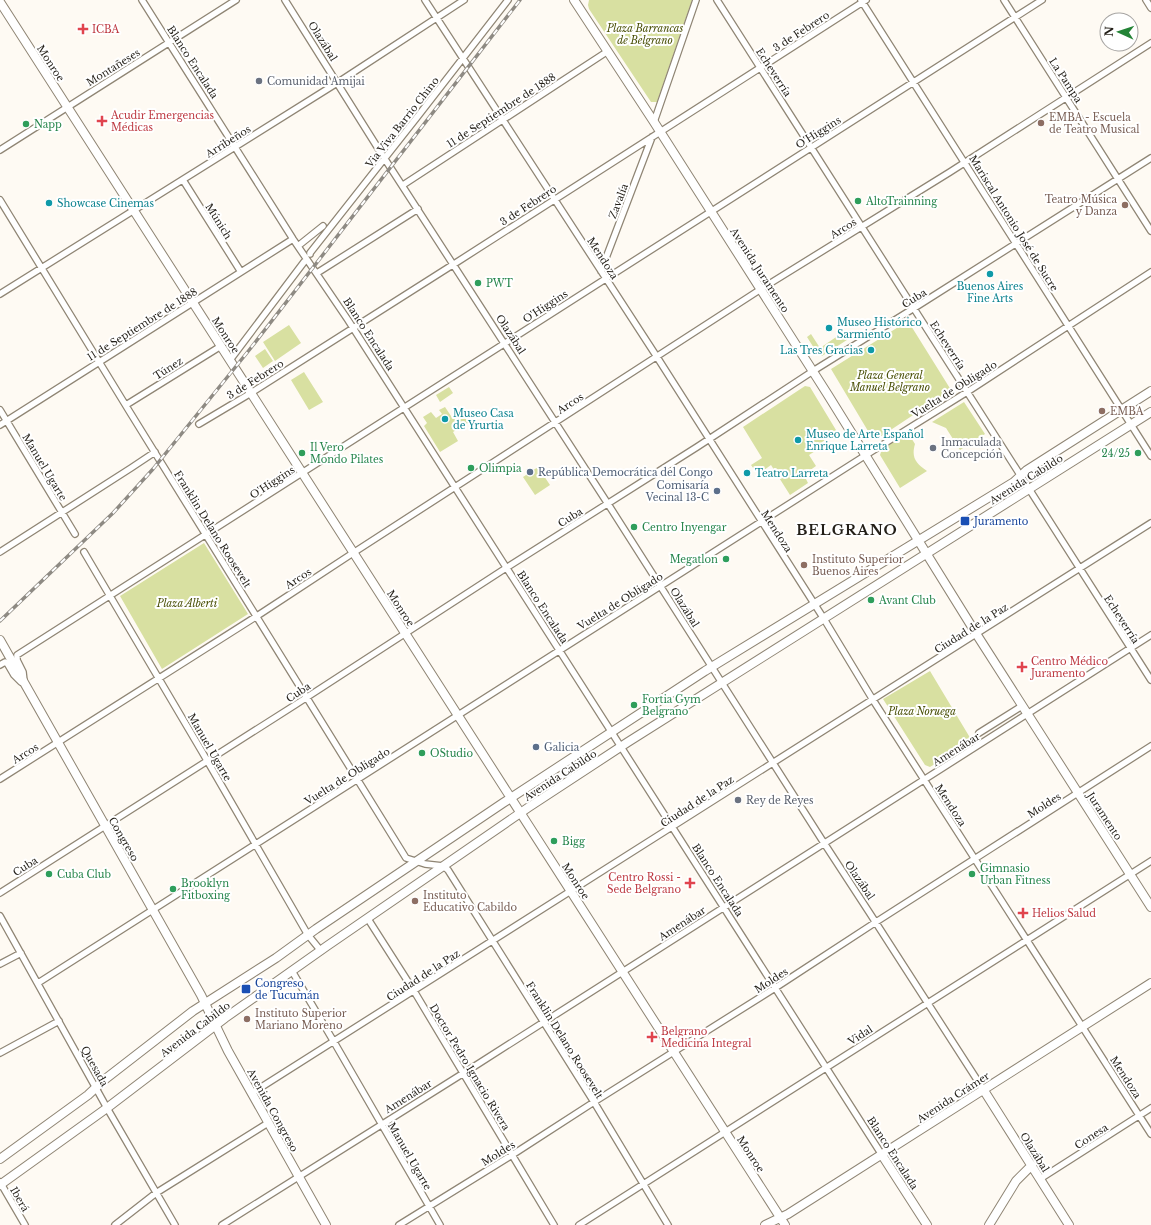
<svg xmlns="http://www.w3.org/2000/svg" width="1151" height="1225" viewBox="0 0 1151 1225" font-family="'Libre Baskerville',serif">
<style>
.green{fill:#d8e0a1}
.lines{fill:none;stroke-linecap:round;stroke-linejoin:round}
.street-casing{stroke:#8f8574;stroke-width:8}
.secondary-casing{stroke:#8f8574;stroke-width:10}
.street{stroke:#fff;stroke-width:5.5}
.secondary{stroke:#fff;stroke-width:8}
.rail-casing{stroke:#8e8a83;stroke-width:3.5}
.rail{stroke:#fff;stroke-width:2;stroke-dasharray:6;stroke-linecap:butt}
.health-dot{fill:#e0444e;stroke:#fff;stroke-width:1.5}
.worship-dot{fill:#6b7280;stroke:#fff;stroke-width:1.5}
.education-dot{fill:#8d6e63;stroke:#fff;stroke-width:1.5}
.leisure-dot{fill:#2e9e5b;stroke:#fff;stroke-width:1.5}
.culture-dot{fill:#0f9aa8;stroke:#fff;stroke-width:1.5}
.service-dot{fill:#5c6f8a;stroke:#fff;stroke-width:1.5}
.transit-dot{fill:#1a4fb4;stroke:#fff;stroke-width:1.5}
.labels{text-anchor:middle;stroke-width:4;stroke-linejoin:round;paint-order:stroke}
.park-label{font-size:10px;font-style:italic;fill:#494f06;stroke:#fff}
.health-label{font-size:10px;fill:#be3a42;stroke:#fff;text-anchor:start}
.street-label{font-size:10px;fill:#231f18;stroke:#fff}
.worship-label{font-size:10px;fill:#5b616d;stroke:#fff;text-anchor:start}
.education-label{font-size:10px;fill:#785e54;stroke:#fff;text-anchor:start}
.leisure-label{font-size:10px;fill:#27864d;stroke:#fff;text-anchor:start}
.culture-label{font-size:10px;fill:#0d838f;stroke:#fff;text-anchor:start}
.service-label{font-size:10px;fill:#4e5e75;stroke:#fff;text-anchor:start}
.transit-label{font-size:10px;fill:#164399;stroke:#fff;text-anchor:start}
.district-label{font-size:14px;font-weight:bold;letter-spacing:1px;fill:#231f18;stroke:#fff}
</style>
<rect width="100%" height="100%" fill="#fefaf3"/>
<path class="green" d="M589,0H692L657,102H651L589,9L588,5Z
M908,321L951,390L877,439L871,436L831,369Z
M289,325L301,343L275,361L263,342Z
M845,331L850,338L822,356H819L807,337L811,334L820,348Z
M265,349L273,361L263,368L255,356Z
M304,372L323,402L309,410L291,380Z
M805,386L810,387L839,435L835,438L833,435L822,442L823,446L809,455L816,466L806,473L805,472L803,473L808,483L790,495L771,465L764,470L762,468L756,472L751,465L762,458L743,427Z
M449,387L453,393L440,402L436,395Z
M964,402L985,434L960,450L946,428L932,422Z
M445,407L453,419L465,411L471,421L453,432L458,441L440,452L424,426L427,423L423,417L431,412L436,418L442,414L439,410Z
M908,433L915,444C911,458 916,463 927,471L900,488L880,455L882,449Z
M538,467L550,485L535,495L523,477Z
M204,543L248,614L162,669L120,596Z
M930,671L972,741L930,767L925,765L883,699Z"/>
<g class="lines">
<defs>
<path id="street" d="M142,0L293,239L348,320L882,1155
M285,0L381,153L608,504L824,843L869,912L983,1089
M425,0L657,357L824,619L873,700L1151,1134
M717,0L1151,680
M861,0L1151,456
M1004,0L1151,231
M1146,0L1151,8
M654,122L696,0
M0,150L236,0
M183,180L241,272
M403,185L608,51
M0,200L131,414L406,858L425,864L443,866L448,870L594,1102L668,1225
M298,246L323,226
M310,254V253L418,116L508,0
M601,271L652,137
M317,273L418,209
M0,294L337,83L464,0
M230,360L304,262
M126,405L221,346
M0,410L75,534
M199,424L251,393L454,264L866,0
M0,425L293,239
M0,552L131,468L155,452
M84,552L201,750L308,935L321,951
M0,665L5,662L7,663L14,675L21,682
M24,681L23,672L17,660V655C360,438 700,217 1042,0
M979,733L1022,706
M0,779L257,616L353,553L761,289L950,172L1151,43
M0,893L295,705L506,568L697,447L813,371L919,305L1151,158
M0,916L107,1108L175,1225
M368,919L414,991L554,1225
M0,964L21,953
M292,971L334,1042L440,1225
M38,983L866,455L967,392L1151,272
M0,1053L59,1021
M252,1093L1151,523
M1040,1179L1151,1108
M0,1182L25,1225
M115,1225L156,1193L268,1123
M222,1225L478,1064L1151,635
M399,1225L512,1155L594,1102L775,988L876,922L1151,746
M579,1225L1151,861"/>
<path id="secondary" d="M574,0L654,122L828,395L977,635L1151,907
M0,2L785,1225
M0,640L201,995L228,1051L326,1225
M983,1089L1069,1225
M882,1155L927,1225
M0,1159L88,1095L104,1080L193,1011L276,958L316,929L503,803L705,671L1014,482L1027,470L1151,391
M0,1185L107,1108L225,1018L327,946L529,807L628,742L1151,412
M765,1225L788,1214L1151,983
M989,1225L1016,1181L1032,1165"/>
</defs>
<use href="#street" class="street-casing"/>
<use href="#secondary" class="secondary-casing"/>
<use href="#street" class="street"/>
<use href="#secondary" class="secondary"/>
<defs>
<path id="rail" d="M0,621L113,513L153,469L250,349L520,0"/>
</defs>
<use href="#rail" class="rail-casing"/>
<use href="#rail" class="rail"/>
</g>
<g class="health-dot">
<path d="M81 23h4v4h4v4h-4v4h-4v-4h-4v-4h4z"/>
<path d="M100 115h4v4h4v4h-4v4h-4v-4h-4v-4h4z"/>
<path d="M1020 661h4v4h4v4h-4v4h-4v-4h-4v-4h4z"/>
<path d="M688 877h4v4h4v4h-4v4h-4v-4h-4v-4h4z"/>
<path d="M1021 907h4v4h4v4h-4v4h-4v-4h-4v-4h4z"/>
<path d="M650 1031h4v4h4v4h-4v4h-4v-4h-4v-4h4z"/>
</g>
<g class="worship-dot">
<circle cx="259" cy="81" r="4"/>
<circle cx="933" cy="448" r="4"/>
<circle cx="738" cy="800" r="4"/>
</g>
<g class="education-dot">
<circle cx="1041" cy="123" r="4"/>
<circle cx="1125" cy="205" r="4"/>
<circle cx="1102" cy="411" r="4"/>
<circle cx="804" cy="565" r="4"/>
<circle cx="415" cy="901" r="4"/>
<circle cx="247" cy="1019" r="4"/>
</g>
<g class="leisure-dot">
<circle cx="26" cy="124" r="4"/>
<circle cx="858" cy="201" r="4"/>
<circle cx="478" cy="283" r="4"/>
<circle cx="302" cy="453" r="4"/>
<circle cx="1138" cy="453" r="4"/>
<circle cx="471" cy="468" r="4"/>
<circle cx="634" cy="527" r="4"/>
<circle cx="726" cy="559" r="4"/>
<circle cx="871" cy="600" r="4"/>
<circle cx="634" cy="705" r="4"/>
<circle cx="422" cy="753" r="4"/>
<circle cx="554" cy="841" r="4"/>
<circle cx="49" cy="874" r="4"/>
<circle cx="972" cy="874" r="4"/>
<circle cx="173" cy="889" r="4"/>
</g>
<g class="culture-dot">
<circle cx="49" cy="203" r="4"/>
<circle cx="990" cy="274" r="4"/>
<circle cx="829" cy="328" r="4"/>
<circle cx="871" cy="350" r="4"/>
<circle cx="445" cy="419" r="4"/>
<circle cx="798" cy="440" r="4"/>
<circle cx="747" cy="473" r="4"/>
</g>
<g class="service-dot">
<circle cx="530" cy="472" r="4"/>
<circle cx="717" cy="491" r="4"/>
<circle cx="536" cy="747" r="4"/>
</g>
<g class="transit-dot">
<rect x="960" y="516" width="10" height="10" rx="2"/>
<rect x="241" y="984" width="10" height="10" rx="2"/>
</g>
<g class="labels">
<g class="park-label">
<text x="645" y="32">Plaza Barrancas<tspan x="645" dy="12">de Belgrano</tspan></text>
<text x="890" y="379">Plaza General<tspan x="890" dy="12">Manuel Belgrano</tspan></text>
<text x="187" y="607">Plaza Alberti</text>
<text x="922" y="715">Plaza Noruega</text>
</g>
<g class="health-label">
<text x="92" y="33">ICBA</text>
<text x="111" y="119">Acudir Emergencias<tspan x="111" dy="12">Médicas</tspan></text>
<text x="1031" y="665">Centro Médico<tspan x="1031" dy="12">Juramento</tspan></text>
<text x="681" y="881" text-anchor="end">Centro Rossi -<tspan x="681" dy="12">Sede Belgrano</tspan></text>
<text x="1032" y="917">Helios Salud</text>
<text x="661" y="1035">Belgrano<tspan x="661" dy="12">Medicina Integral</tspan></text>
</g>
<g class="street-label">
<text transform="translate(801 31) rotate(-33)" y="4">3 de Febrero</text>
<text transform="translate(323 41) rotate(58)" y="4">Olazábal</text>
<text transform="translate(193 62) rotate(57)" y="4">Blanco Encalada</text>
<text transform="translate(51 63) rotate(57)" y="4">Monroe</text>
<text transform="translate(113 67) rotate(-32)" y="4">Montañeses</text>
<text transform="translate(774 72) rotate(57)" y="4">Echeverría</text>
<text transform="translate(1066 80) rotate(57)" y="4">La Pampa</text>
<text transform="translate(501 110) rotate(-33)" y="4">11 de Septiembre de 1888</text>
<text transform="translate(402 122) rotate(-52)" y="4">Via Viva Barrio Chino</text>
<text transform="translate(818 132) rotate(-32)" y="4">O'Higgins</text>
<text transform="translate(228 141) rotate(-32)" y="4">Arribeños</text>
<text transform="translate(618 201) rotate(-69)" y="4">Zavalía</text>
<text transform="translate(528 205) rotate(-33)" y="4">3 de Febrero</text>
<text transform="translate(219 221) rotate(58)" y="4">Múnich</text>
<text transform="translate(1014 223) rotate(58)" y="4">Mariscal Antonio José de Sucre</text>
<text transform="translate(843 228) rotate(-32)" y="4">Arcos</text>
<text transform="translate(603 258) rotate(57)" y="4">Mendoza</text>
<text transform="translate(760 270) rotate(57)" y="4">Avenida Juramento</text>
<text transform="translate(914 298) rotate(-32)" y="4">Cuba</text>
<text transform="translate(545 306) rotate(-33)" y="4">O'Higgins</text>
<text transform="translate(142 324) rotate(-32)" y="4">11 de Septiembre de 1888</text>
<text transform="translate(369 334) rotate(57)" y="4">Blanco Encalada</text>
<text transform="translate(511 334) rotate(57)" y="4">Olazábal</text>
<text transform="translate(226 335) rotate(57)" y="4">Monroe</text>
<text transform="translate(948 345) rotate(57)" y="4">Echeverría</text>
<text transform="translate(168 368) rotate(-32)" y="4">Túnez</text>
<text transform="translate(255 379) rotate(-32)" y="4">3 de Febrero</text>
<text transform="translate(954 389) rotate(-32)" y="4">Vuelta de Obligado</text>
<text transform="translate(570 403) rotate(-33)" y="4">Arcos</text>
<text transform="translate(45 467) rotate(59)" y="4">Manuel Ugarte</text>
<text transform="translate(1026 479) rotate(-32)" y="4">Avenida Cabildo</text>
<text transform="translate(272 482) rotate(-33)" y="4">O'Higgins</text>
<text transform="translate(570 517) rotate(-32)" y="4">Cuba</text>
<text transform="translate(213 529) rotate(58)" y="4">Franklin Delano Roosevelt</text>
<text transform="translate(777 531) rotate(57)" y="4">Mendoza</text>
<text transform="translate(298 578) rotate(-33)" y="4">Arcos</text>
<text transform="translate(620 601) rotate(-32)" y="4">Vuelta de Obligado</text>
<text transform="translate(543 607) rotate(57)" y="4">Blanco Encalada</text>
<text transform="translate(685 607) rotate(58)" y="4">Olazábal</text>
<text transform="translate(401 608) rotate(57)" y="4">Monroe</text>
<text transform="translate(1122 619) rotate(57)" y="4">Echeverría</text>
<text transform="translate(971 628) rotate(-32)" y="4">Ciudad de la Paz</text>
<text transform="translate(298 692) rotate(-33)" y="4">Cuba</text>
<text transform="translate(210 747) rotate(60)" y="4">Manuel Ugarte</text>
<text transform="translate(956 749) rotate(-32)" y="4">Amenábar</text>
<text transform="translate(25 753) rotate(-32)" y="4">Arcos</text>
<text transform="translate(560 775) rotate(-33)" y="4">Avenida Cabildo</text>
<text transform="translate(347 776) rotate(-32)" y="4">Vuelta de Obligado</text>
<text transform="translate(697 801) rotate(-33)" y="4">Ciudad de la Paz</text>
<text transform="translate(951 805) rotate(57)" y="4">Mendoza</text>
<text transform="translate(1044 805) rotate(-33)" y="4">Moldes</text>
<text transform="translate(1105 816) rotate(57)" y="4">Juramento</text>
<text transform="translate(124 839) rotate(60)" y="4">Congreso</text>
<text transform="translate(25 866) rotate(-32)" y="4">Cuba</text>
<text transform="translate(718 880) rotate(57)" y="4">Blanco Encalada</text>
<text transform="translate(860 880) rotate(56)" y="4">Olazábal</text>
<text transform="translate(576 881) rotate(57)" y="4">Monroe</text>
<text transform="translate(682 923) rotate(-33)" y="4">Amenábar</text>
<text transform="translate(423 975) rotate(-33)" y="4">Ciudad de la Paz</text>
<text transform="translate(771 980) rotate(-33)" y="4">Moldes</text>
<text transform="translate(195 1029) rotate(-37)" y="4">Avenida Cabildo</text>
<text transform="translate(860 1035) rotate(-33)" y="4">Vidal</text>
<text transform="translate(565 1040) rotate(58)" y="4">Franklin Delano Roosevelt</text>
<text transform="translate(95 1066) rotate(61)" y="4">Quesada</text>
<text transform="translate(470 1067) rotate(59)" y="4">Doctor Pedro Ignacio Rivera</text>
<text transform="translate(1126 1077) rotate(57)" y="4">Mendoza</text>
<text transform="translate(408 1096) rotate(-32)" y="4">Amenábar</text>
<text transform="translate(953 1097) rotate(-33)" y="4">Avenida Crámer</text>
<text transform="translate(273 1110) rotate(61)" y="4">Avenida Congreso</text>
<text transform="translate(1091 1136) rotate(-33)" y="4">Conesa</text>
<text transform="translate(1035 1152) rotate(58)" y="4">Olazábal</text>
<text transform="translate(498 1153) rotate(-32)" y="4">Moldes</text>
<text transform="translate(893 1153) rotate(57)" y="4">Blanco Encalada</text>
<text transform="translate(751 1154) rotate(57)" y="4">Monroe</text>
<text transform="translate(410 1156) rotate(60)" y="4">Manuel Ugarte</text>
<text transform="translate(20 1199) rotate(60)" y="4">Iberá</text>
</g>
<g class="worship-label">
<text x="267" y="85">Comunidad Amijai</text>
<text x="941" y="446">Inmaculada<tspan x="941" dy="12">Concepción</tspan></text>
<text x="746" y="804">Rey de Reyes</text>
</g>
<g class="education-label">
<text x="1049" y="121">EMBA - Escuela<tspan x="1049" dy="12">de Teatro Musical</tspan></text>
<text x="1117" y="203" text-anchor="end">Teatro Música<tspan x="1117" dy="12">y Danza</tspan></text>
<text x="1110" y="415">EMBA</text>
<text x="812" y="563">Instituto Superior<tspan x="812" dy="12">Buenos Aires</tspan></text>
<text x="423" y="899">Instituto<tspan x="423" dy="12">Educativo Cabildo</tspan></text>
<text x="255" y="1017">Instituto Superior<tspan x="255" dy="12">Mariano Moreno</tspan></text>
</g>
<g class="leisure-label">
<text x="34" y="128">Napp</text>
<text x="866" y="205">AltoTrainning</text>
<text x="486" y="287">PWT</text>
<text x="310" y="451">Il Vero<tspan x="310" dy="12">Mondo Pilates</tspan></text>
<text x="1130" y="457" text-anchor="end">24/25</text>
<text x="479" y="472">Olimpia</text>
<text x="642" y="531">Centro Inyengar</text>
<text x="718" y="563" text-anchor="end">Megatlon</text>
<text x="879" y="604">Avant Club</text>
<text x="642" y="703">Fortia Gym<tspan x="642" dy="12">Belgrano</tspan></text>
<text x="430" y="757">OStudio</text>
<text x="562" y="845">Bigg</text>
<text x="980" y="872">Gimnasio<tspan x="980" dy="12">Urban Fitness</tspan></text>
<text x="57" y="878">Cuba Club</text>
<text x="181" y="887">Brooklyn<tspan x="181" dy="12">Fitboxing</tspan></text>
</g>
<g class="culture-label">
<text x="57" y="207">Showcase Cinemas</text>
<text x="990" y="290" text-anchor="middle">Buenos Aires<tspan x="990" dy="12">Fine Arts</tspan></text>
<text x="837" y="326">Museo Histórico<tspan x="837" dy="12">Sarmiento</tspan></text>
<text x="863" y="354" text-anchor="end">Las Tres Gracias</text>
<text x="453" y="417">Museo Casa<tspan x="453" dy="12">de Yrurtia</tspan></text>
<text x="806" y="438">Museo de Arte Español<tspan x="806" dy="12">Enrique Larreta</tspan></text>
<text x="755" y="477">Teatro Larreta</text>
</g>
<g class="service-label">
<text x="538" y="476">República Democrática del Congo</text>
<text x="709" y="489" text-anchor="end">Comisaría<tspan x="709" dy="12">Vecinal 13-C</tspan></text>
<text x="544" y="751">Galicia</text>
</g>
<g class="transit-label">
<text x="974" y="525">Juramento</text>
<text x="255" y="987">Congreso<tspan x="255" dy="12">de Tucumán</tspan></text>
</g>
<g class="district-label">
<text x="847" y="535">BELGRANO</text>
</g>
</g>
<g transform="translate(1119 32) rotate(273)"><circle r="19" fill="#ffffff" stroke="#a7a5a3"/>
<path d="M0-3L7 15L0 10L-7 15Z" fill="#238336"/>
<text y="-6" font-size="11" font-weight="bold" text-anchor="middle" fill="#231f18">N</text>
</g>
</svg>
